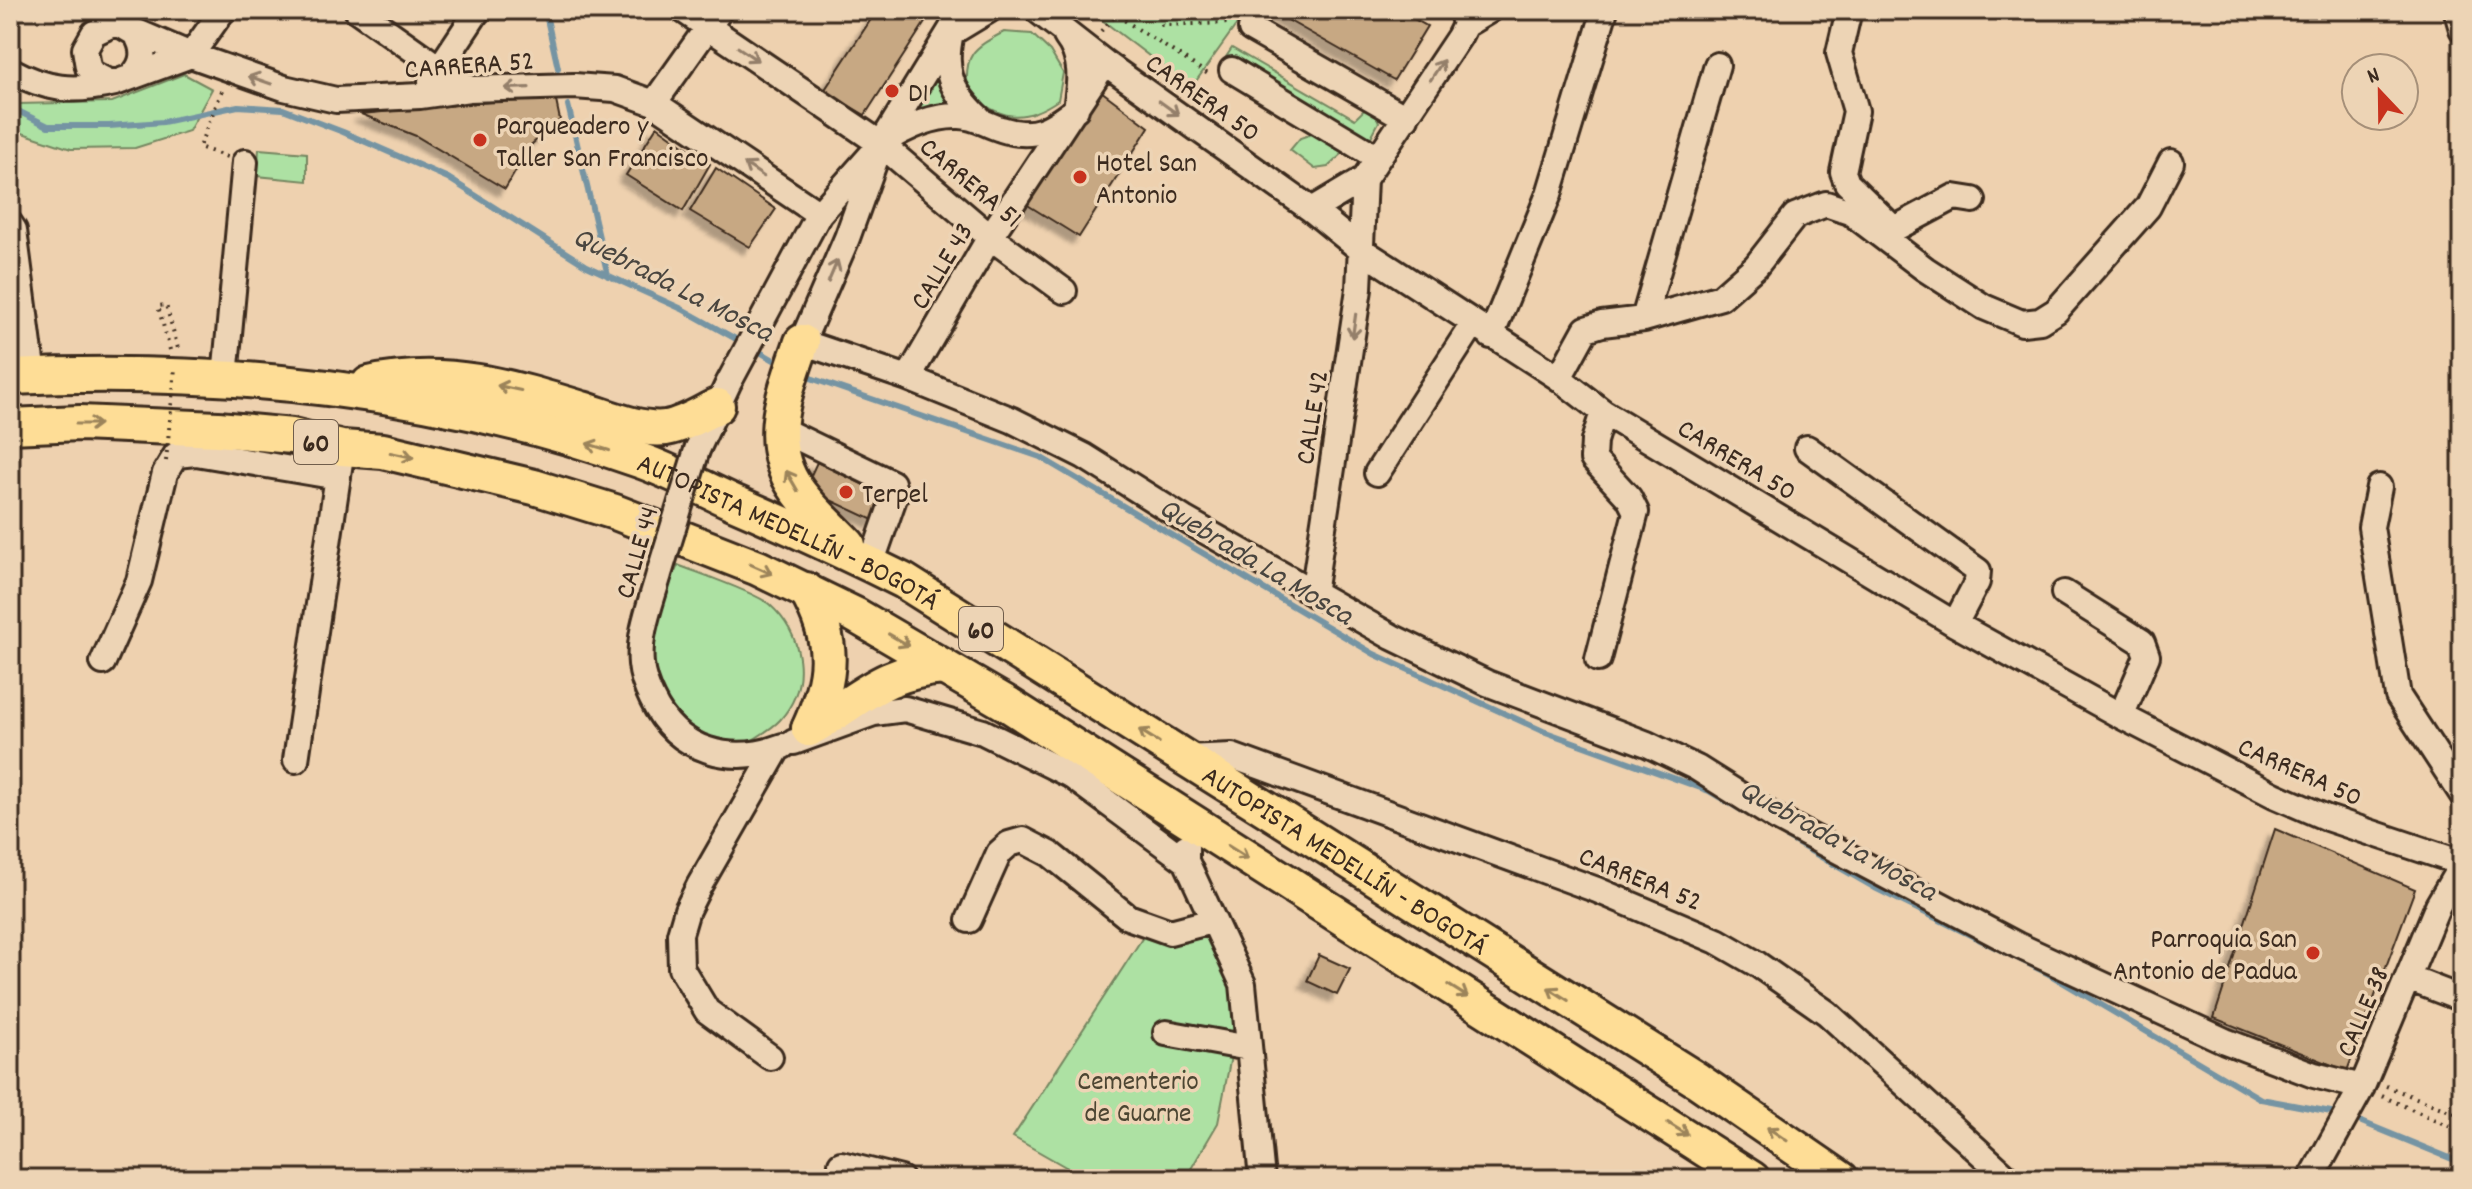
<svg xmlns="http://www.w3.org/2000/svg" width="2472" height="1189" viewBox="0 0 2472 1189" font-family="Dekko,sans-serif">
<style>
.green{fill:#ade1a3;stroke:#748660;stroke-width:2}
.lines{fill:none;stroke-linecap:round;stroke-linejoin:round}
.stream{stroke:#7494a3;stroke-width:6}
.building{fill:#c7a883;stroke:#3b2a1e;stroke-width:2;filter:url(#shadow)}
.minor-casing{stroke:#3b2a1e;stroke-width:30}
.highway-casing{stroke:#3b2a1e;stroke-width:40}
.path{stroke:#3b2a1e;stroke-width:4;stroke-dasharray:2 6;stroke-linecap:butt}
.minor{stroke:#edd4b5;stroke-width:24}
.highway{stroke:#fedd96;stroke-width:34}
.minor-bridge-casing{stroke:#3b2a1e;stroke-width:30;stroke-linecap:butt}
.path-bridge{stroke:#3b2a1e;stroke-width:4;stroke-dasharray:2 6;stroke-linecap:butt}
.minor-bridge{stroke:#edd4b5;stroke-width:24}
.oneway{stroke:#947f6a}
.oneway2{stroke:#9c845a}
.poi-dot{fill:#c8321e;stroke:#edd4b5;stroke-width:3}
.labels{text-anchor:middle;stroke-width:7;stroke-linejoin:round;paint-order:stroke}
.shield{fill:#edd4b5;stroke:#705d4b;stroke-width:2}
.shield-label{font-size:26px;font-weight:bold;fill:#3b2a1e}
.street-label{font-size:28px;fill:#3b2a1e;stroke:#edd4b5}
.poi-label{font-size:28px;fill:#3b2a1e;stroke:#edd4b5;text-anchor:start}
.park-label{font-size:28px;fill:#4c4532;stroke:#edd4b5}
.water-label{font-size:30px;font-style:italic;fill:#49453f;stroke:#edd4b5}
</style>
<defs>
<filter id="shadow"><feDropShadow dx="-7" dy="7" stdDeviation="2" flood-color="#0004"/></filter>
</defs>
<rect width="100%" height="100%" fill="#eed1af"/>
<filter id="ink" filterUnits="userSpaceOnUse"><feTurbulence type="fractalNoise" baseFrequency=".0125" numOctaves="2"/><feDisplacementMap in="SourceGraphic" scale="16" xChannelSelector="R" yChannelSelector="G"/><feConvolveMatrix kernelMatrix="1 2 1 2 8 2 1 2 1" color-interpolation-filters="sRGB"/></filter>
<g filter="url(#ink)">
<path class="green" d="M1089,10L1239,11L1247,10L1191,88Z
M1004,32L1032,34L1050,51L1063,73L1058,100C1023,124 999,120 968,92C963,55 973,48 1004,32Z
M1232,48L1355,119L1364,110L1375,113L1379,122L1371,137L1364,139L1226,57Z
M939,66L953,106L901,122Z
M184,74L212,89L189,131L135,148L71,149L10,129V100L17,104L112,102Z
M1315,133L1341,143L1344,152L1328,167L1315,169L1290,150L1300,138Z
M259,149L307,153V181L257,176Z
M678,565C698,573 755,592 769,604C803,634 812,684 780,720C771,730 756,737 745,745L693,738L665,709L649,677V633Z
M1207,933L1234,984L1235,1036L1218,1123L1185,1179H1087L1013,1137L1145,934Z"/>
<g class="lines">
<path class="stream" d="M545,10L558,68
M568,105L608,276
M10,107L48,126H109L163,122L238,106L283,109L343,132L448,178L587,266L682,309L743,343
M753,348L781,364
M802,375L1040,457L1374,654L1543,731L1709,791L1746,813
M1786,837L1875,888L2047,973L2261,1099L2342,1114
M2352,1118L2462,1163"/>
</g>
<path class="building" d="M877,10H933L865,115L824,91Z
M1270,10H1398L1427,26L1394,80Z
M1101,91L1149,127L1079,237L1026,204Z
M555,96L560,120L532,144L505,189L416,136L361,114Z
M657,126L710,164L683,211L626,175Z
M716,168L776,209L750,247L690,211Z
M817,462L887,496L875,521L805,488Z
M2275,829L2415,889L2347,1071L2214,1018Z
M1319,955L1350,969L1337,995L1307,981Z"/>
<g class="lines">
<defs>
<path id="minor" d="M106,10L130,29L191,55L284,88L336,100L420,96L469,89L574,86L615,89L654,103L819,214
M357,10L469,89
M683,10L881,144L990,237L1064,291
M1037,10L1105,63L1312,210L1360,249L1559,378L1603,412L1955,624L2121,716L2274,795L2327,818L2462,863
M1849,10L1839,53L1856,111L1843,172L1847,183L1894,229L1891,233
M2457,12L2462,29
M1465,25L1490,10
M1251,29L1406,118
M10,70C47,90 73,93 115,83
M1232,70L1378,158
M132,76C145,63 145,49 136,34L121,25H111L94,33L85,49L88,67L93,74L109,82H118L191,55L223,10
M431,81L478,10
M654,103L720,10
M979,118C951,91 942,71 951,33L989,10
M883,142C905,128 932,115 959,116C976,116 986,125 1001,129C1034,140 1051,129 1076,109C1080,82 1084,59 1066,36
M881,144L847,238L802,342L908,378L1012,420L1084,456L1184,519L1392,637L1487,683L1647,744L1697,768L1778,819L2017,945L2225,1041L2314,1075L2362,1087
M1312,210L1364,179L1459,37L1465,25L1462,10
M10,224L14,230L33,376
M1894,229L1954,197L1973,200
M1644,319L1717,65
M1491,336L1549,194L1605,10
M225,377L245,162
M908,378L990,237L1105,63
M1559,378L1586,329L1602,324L1644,319L1721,297L1756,266L1795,216L1826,204L1850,212L1925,269L1984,307L2022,323L2040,321L2056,311L2148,207L2171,162
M778,428L892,483L895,495L871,564
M1807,448L1978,571L1977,582L1955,624
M697,450L728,384L819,214L881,144L963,10
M1377,473L1473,324
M2379,487L2371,527L2398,696L2462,794
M659,574C651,603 638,634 641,664C642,676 647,689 652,699C677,752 732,766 783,746
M2064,593L2142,642L2147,656L2121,716
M1313,594L1359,289L1364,179
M1598,659L1636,512L1629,498L1593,459L1594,441L1603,412
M103,662L139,581L165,473L176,455L196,453L338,477
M794,742L874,713L905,709L983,732L1070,775L1186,861
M1184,758L1232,756L1597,890L1717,941L1757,964L1827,1013L2009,1179
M296,760L340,462
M1186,847V861L1243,984L1262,1179
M969,920L999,853L1009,844L1023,840L1050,854L1128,917L1170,932L1212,921
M2408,978L2462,999
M1166,1033L1249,1048
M770,1057L707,1011L681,968L680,934L687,910L699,886L778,748
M841,1164L901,1179
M2311,1179L2362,1087L2438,905L2462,864"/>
<g id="highway">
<path d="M802,342C785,392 763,442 797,490C811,510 831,527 848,545"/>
<path id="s1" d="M10,377C221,367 439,389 639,460C671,471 702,488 733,502C791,527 848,553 904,581L1697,1080L1841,1179"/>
<path d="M369,384C445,367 510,387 582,409C608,417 638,431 666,428C684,425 701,414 717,406"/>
<path d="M10,426L80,423L218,429L292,436L342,448L383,451L534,487L615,512L758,568L855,615L1009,705L1752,1179"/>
<path d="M806,590C836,643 833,675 809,729"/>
<path d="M809,729C862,699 880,672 944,667"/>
</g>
</defs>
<use href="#minor" class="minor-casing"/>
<use href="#highway" class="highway-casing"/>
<path class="path" d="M1153,10L1162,25L1230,23
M1101,31L1116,15L1208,74
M222,91L199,147L227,157
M1192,97L1200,84
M170,350L158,306L166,305L179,352
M2386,1086L2462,1116
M2382,1096L2462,1132"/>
<use href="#minor" class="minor"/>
<use href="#highway" class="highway"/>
<defs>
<path id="minor-bridge" d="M659,574L697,450"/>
</defs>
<use href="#minor-bridge" class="minor-bridge-casing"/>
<path class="path-bridge" d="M166,461L175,368"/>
<use href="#minor-bridge" class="minor-bridge"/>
</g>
<defs><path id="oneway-shaft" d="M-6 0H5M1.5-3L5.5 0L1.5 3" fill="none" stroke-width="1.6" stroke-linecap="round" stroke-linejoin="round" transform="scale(2)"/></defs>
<g class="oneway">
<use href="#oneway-shaft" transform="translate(748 54) rotate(34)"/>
<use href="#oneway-shaft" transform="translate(1437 70) rotate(-57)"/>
<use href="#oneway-shaft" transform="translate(260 80) rotate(-161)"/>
<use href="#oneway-shaft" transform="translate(517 88) rotate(178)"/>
<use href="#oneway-shaft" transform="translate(1169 108) rotate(36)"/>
<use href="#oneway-shaft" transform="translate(754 170) rotate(-146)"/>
<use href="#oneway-shaft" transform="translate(833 271) rotate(-67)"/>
<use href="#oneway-shaft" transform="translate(1354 326) rotate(98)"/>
</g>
<g class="oneway2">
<use href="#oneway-shaft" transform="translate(509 388) rotate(-168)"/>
<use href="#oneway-shaft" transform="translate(88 424)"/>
<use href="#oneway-shaft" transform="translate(598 447) rotate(-163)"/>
<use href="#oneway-shaft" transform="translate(402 455) rotate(12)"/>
<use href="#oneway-shaft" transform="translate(792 481) rotate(-120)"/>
<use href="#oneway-shaft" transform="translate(761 569) rotate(24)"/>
<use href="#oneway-shaft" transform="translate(899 640) rotate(30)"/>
<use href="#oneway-shaft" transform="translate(1149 736) rotate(-148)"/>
<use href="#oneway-shaft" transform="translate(1238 852) rotate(32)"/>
<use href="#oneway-shaft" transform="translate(1458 991) rotate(32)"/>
<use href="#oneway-shaft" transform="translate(1558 994) rotate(-148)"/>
<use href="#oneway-shaft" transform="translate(1678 1129) rotate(32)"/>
<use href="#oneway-shaft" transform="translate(1777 1134) rotate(-146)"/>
</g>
</g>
<g class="poi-dot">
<circle cx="892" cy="91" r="8"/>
<circle cx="480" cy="140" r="8"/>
<circle cx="1080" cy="177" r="8"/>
<circle cx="846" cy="492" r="8"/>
<circle cx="2313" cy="953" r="8"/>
</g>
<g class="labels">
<g class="shield">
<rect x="294" y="420" width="44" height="44" rx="6"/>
<rect x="959" y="607" width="44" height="44" rx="6"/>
</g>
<g class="shield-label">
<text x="316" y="451">60</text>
<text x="981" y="638">60</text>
</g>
<g class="street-label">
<text transform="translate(469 63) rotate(-4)" y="10">CARRERA 52</text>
<text transform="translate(1204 96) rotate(35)" y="10">CARRERA 50</text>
<text transform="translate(972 181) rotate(40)" y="10">CARRERA 51</text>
<text transform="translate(940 265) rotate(-59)" y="10">CALLE 43</text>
<text transform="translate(1310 417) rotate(-81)" y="10">CALLE 42</text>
<text transform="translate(1738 458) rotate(31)" y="10">CARRERA 50</text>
<text dy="10" stroke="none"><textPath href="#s1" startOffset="804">AUTOPISTA MEDELLÍN - BOGOTÁ</textPath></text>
<text transform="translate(635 552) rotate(-74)" y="10">CALLE 44</text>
<text transform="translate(2301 770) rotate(24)" y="10">CARRERA 50</text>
<text dy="10" stroke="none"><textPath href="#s1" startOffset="1452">AUTOPISTA MEDELLÍN - BOGOTÁ</textPath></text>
<text transform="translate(1641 877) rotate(22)" y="10">CARRERA 52</text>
<text transform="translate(2361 1011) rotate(-67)" y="10">CALLE 38</text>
</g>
<g class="poi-label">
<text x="908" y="101">D1</text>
<text x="496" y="134">Parqueadero y<tspan x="496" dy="32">Taller San Francisco</tspan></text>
<text x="1096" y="171">Hotel San<tspan x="1096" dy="32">Antonio</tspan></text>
<text x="862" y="502">Terpel</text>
<text x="2297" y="947" text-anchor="end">Parroquia San<tspan x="2297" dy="32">Antonio de Padua</tspan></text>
</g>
<g class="park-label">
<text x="1138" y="1089">Cementerio<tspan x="1138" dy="32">de Guarne</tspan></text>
</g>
<g class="water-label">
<text transform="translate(674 283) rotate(27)" y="10">Quebrada La Mosca</text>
<text transform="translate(1257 560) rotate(31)" y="10">Quebrada La Mosca</text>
<text transform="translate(1839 839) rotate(29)" y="10">Quebrada La Mosca</text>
</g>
</g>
<rect width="2472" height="1189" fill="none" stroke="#edd4b5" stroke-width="40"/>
<rect x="20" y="20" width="2432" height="1149" fill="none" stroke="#3b2a1e" stroke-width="3" filter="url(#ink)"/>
<g transform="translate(2380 92) rotate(338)"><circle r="38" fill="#edd4b5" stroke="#a69079" stroke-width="2"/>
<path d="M0-6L14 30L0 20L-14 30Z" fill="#c8321e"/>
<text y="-12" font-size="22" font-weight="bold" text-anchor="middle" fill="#3b2a1e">N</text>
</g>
</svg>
